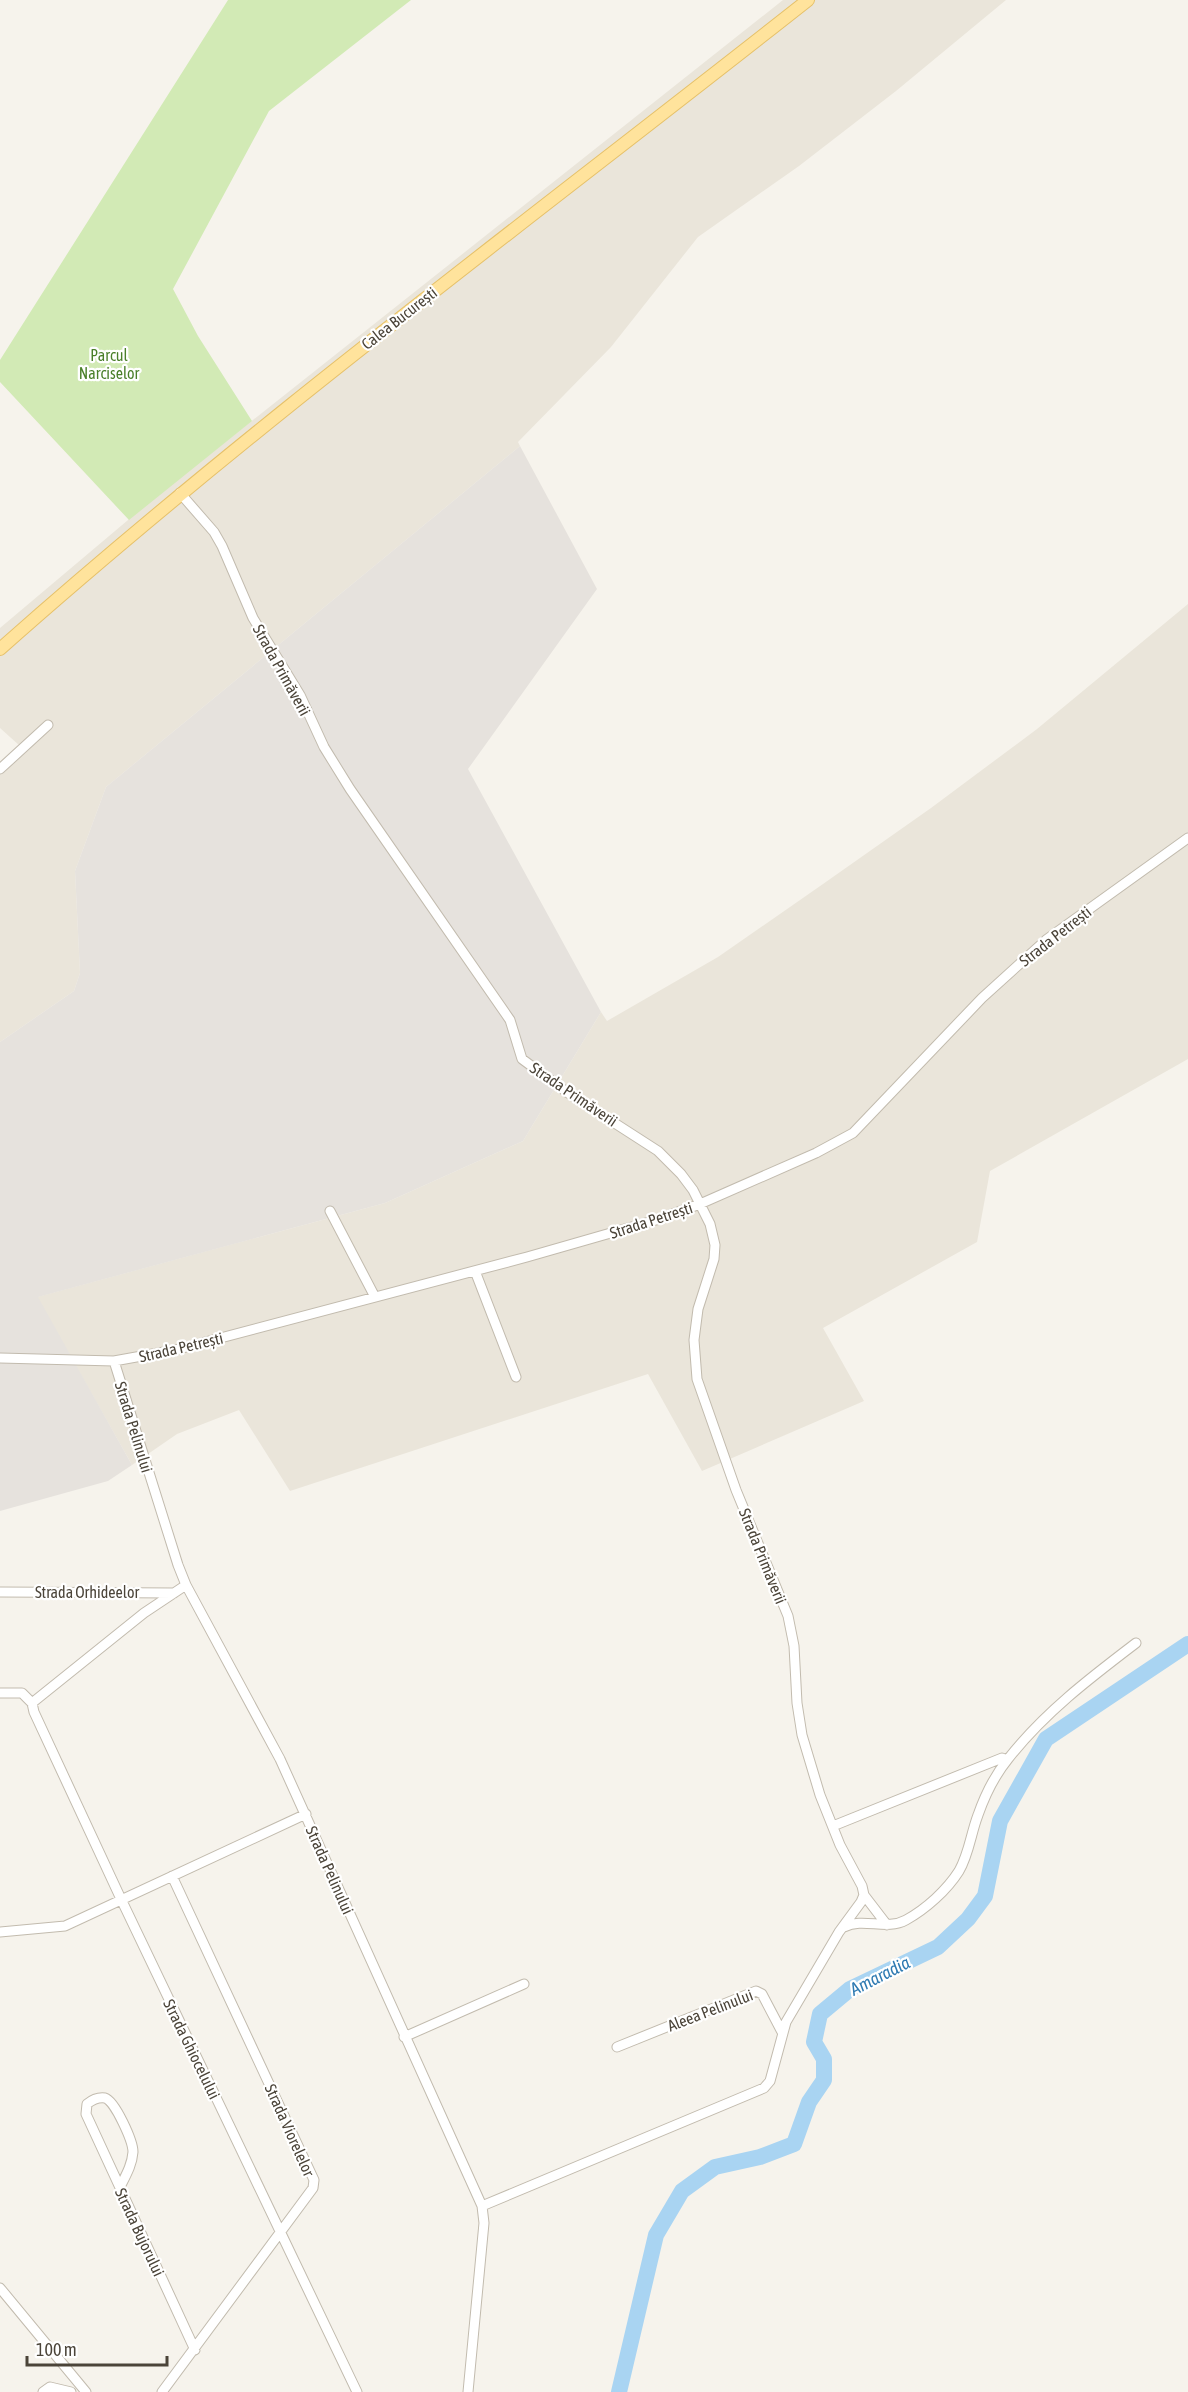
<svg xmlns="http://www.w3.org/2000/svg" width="1188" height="2392" viewBox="0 0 1188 2392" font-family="'Asap Condensed',sans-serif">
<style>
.residential{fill:#eae5da}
.industrial{fill:#e6e2dd}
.green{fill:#d2eab5}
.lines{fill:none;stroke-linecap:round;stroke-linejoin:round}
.river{stroke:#a9d4f2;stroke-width:16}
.minor-casing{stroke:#c2bbae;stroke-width:11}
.major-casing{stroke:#e6c16a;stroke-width:14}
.minor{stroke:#fff;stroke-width:9}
.major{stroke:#ffe39c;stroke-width:12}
.labels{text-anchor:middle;stroke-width:4.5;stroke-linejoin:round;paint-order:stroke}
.street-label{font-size:16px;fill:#4b4439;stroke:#fff}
.park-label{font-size:16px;fill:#4a7f2a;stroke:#fff}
.water-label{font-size:18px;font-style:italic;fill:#2e7ab2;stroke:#fff}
</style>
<rect width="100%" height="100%" fill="#f6f3ec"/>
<path class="residential" d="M783,0H1006L896,91L799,166L698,237L611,347L518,442L520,446L106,787L75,871L80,973L74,991L0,1042V765L20,746L0,728V628L147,504Z
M1188,604V1059L990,1171L977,1242L823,1328L864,1401L702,1471L648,1374L290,1491L239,1410L177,1434L132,1465L37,1297L385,1203L523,1141L601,1012L607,1021L718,957L823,884L931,808L1037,729Z"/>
<path class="industrial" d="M520,446L597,589L468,769L601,1012L523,1141L385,1203L38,1297L132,1465L108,1481L0,1511V1042L74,991L80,973L75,871L106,787Z"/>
<path class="green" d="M228,0H411L269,111L173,289L198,336L252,421L129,520L0,382V360Z"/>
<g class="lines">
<path class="river" d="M619,2392L656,2235L682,2191L715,2167L760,2157L794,2144L809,2102L824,2080V2059L814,2042L820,2014L850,1989L938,1947L968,1919L985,1896L1000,1821L1046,1739L1188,1644"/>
<defs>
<path id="minor" d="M180,493L214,532L222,546L253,618L300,695L324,747L350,789L510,1020L522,1059L568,1093L658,1151L681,1174L693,1190L710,1224L715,1245L714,1259L698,1309L694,1340L697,1379L736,1490L788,1616L794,1646L797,1703L802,1735L820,1795L840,1845L862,1886L864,1895L861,1902L839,1932L786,2022L770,2081L764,2088L482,2206
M0,769L48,725
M330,1211L375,1297
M475,1271L516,1377
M0,1358L114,1361L175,1350L527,1257L656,1220L700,1204L816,1153L853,1133L982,998L1046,940L1188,838
M114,1361L178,1565L186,1585L280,1759L482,2206L484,2223L468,2392
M186,1585L144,1613L32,1703L34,1712L121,1899L357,2392
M0,1592L174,1593
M0,1693H22L32,1703
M833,1826L1002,1758L1007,1760
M864,1895L887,1925
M844,1927C864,1917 886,1931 906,1920C926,1909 947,1890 959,1871C969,1854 971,1833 978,1815C985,1795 995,1775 1008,1759C1044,1713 1090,1678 1136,1643
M0,1932L65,1926L306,1814
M404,2037L524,1984
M617,2047L756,1991L762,1994L782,2032
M120,2187C126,2175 132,2165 133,2152C133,2141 115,2101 105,2098C98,2097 92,2100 87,2104L86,2114L195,2350
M0,2288L86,2392
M43,2392L50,2387L71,2392
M162,2392L313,2188L314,2180L172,1876"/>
<path id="major" d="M0,649C259,419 537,214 808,0"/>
</defs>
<use href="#minor" class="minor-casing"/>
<use href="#major" class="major-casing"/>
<use href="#minor" class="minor"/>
<use href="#major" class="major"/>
</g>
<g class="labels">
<g class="street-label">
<text transform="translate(399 318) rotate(-38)" y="6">Calea București</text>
<text transform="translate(282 670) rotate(61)" y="6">Strada Primăverii</text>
<text transform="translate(1055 936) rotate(-38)" y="6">Strada Petrești</text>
<text transform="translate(574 1094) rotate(34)" y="6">Strada Primăverii</text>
<text transform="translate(651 1220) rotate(-18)" y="6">Strada Petrești</text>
<text transform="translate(181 1347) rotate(-13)" y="6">Strada Petrești</text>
<text transform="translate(134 1427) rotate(73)" y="6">Strada Pelinului</text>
<text transform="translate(763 1556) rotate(68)" y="6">Strada Primăverii</text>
<text x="87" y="1598">Strada Orhideelor</text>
<text transform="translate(330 1870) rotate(66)" y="6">Strada Pelinului</text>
<text transform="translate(710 2010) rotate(-21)" y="6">Aleea Pelinului</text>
<text transform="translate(192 2049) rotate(64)" y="6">Strada Ghiocelului</text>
<text transform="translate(290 2130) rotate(66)" y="6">Strada Viorelelor</text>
<text transform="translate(140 2232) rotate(65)" y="6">Strada Bujorului</text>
</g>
<g class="park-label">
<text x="109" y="361">Parcul<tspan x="109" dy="18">Narciselor</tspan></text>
</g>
<g class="water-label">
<text transform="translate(880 1976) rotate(-27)" y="6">Amaradia</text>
</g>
</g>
<path d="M27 2356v9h140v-9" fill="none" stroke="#4b4439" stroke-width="3"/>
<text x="36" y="2356" font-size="18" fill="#4b4439" stroke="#ffffff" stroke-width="4.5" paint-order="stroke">100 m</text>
</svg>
